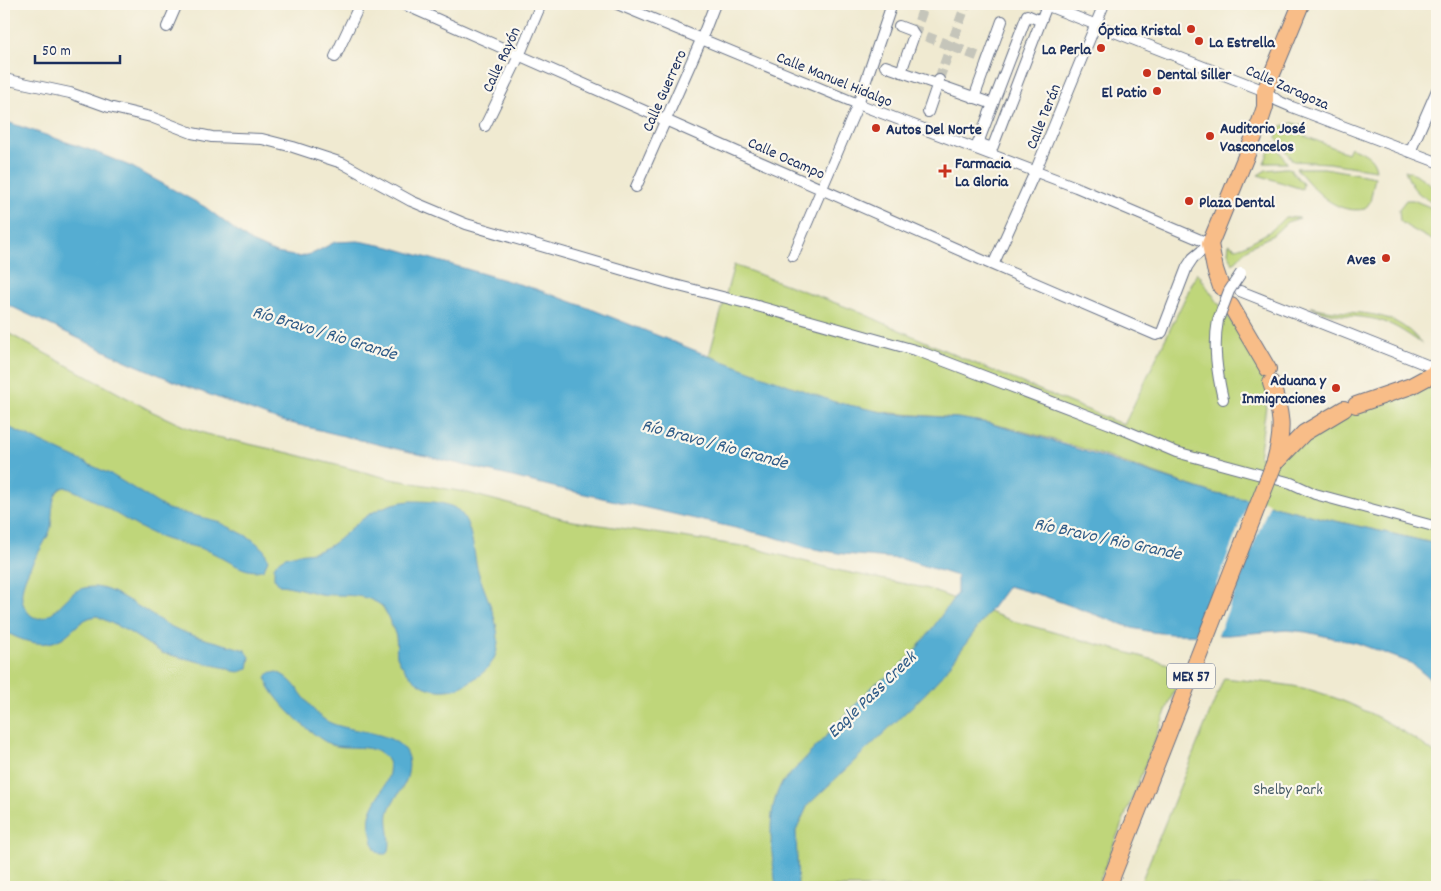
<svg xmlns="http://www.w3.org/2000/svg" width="1441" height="891" viewBox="0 0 1441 891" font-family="Dekko,sans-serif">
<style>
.green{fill:#bfd67a;stroke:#6d826c}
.water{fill:#55add2;stroke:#386e98}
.pier{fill:#f0ead1}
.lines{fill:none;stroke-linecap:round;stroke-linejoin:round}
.street-tunnel{stroke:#c5c5ba;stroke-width:10;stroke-dasharray:10 5;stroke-linecap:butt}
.street-casing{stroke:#667086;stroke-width:12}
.primary-casing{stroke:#667086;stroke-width:18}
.street{stroke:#fff;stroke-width:10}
.primary{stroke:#f8bd88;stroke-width:16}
.street-bridge-casing{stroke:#667086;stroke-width:12;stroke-linecap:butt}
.primary-bridge-casing{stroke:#667086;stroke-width:18;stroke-linecap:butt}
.street-bridge{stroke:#fff;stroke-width:10}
.primary-bridge{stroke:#f8bd88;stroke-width:16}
.poi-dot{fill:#c8321e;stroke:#fbf7ec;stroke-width:2}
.labels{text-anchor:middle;stroke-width:4.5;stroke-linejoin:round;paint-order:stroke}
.shield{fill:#fbf7ec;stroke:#5e6b89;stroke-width:1}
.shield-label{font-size:15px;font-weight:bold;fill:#1b2f5e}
.poi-label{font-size:16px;font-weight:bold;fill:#1b2f5e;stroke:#fbf7ec;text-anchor:start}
.street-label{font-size:16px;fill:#1b2f5e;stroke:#fbf7ec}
.park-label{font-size:16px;fill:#445965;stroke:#fbf7ec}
.water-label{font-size:18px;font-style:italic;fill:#2f5b87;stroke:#fbf7ec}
</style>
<rect width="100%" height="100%" fill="#fbf7ec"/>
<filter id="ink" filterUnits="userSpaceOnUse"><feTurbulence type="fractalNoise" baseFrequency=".02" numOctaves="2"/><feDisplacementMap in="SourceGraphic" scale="10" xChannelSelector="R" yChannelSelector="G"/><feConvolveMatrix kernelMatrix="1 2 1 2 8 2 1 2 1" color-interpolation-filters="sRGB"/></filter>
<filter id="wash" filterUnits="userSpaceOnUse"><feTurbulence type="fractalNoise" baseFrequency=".0096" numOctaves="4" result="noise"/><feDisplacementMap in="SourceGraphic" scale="20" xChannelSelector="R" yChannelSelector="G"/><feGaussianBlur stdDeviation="1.12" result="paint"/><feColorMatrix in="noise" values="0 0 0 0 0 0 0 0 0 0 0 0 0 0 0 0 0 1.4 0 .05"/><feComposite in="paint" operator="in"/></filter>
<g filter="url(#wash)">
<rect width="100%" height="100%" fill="#f0ead1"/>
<path class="green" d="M1293,123L1308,128L1305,136L1347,153L1350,147C1362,152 1374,155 1376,170L1329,163L1293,161L1276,138C1277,128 1284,125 1293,123Z
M1273,142L1275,144L1287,163H1264Z
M1284,168H1289L1303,184L1302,189L1258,175L1266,170Z
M1296,168H1324L1375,177L1370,202L1365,209C1334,215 1314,189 1296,168Z
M1405,170L1416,174L1437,189V204C1418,195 1412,190 1405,170Z
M1406,200H1413L1437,210V243L1408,227L1400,221L1399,209Z
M1285,217L1300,218L1287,222L1273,235L1249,247L1233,264L1228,252L1229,244L1236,248L1243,246L1260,237L1272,230Z
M734,265L857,311L962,358L1124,425L1197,273L1270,376L1259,458L1285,447L1302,429L1437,373V544L1318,517L1245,499L1216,494C1141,470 1066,439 988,423C945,414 902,417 859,408C808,397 758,374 709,356Z
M1311,307C1354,318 1389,303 1422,344C1405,332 1390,321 1369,318C1348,315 1330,316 1311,307Z
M4,331L153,412L188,428L213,436L289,453L391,479L464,492L573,521L749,547L841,571L925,588L1013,621L1183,668L1097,887H4Z
M1224,678C1247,681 1270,682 1293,686C1342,695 1398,725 1437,755V887H1139Z"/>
<path class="water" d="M4,121L93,151L132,167L205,207L251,242L276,253L300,257L314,253L335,242L358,241L390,247L536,289L591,309L709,356L835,402L892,414L958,418L988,423L1046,439L1216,494L1245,499L1318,517L1437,544V685L1411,663L1357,643L1306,632L1287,630L1228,635L1171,634L1152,632L1132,628L1044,596L1008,586L945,672L925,694L808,805L796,831L798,887H776C772,853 765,816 781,784L875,684L893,673L911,656L934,626L957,593V576L902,559L844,554L809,548L771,536L558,488L278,420L183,385L122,359L4,303Z
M4,425L112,475L167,509L217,521L249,537L264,549L268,560L264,569C246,577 225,557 208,551C190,544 170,543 153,534C123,521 98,499 65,487C50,490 53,514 51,527C50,532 48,536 45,541C36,559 11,590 27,611C43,633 63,599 76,591C81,588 88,587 94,587C117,588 151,617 172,627C191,637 223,643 245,650L250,657L248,668C240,674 234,672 226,668L162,653L129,632L97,616C85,617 78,625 70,632C50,651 25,643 4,631Z
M410,501C424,501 446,501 458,510C473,523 473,553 478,571C488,606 518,650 477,677C469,682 463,687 454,689C434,693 419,687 407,672C403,667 399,662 397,656C396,650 397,643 396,637C395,632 385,610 382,606C377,602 368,598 362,597C348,594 334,596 320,594C306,591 293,586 279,585L274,578V567C283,550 308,556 323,549C336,544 344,534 354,526C371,511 388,503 410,501Z
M277,672C299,681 306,708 325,720C349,736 417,726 408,773C406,789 391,799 388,814C386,826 394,846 387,854H381C375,851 373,845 372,838C370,830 368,820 371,812C376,796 400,771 384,756C371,743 349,750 332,745C314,738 269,697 266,678L268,674Z"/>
<path class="pier" d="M1250,497L1270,503L1217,638L1196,637Z"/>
</g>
<g filter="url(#ink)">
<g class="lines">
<path class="street-tunnel" d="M912,31L985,59
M914,35L925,4
M939,79L966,4"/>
<defs>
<path id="street" d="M403,4L993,265L1156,335L1160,334L1162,332L1187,267L1193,258L1210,244L1076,187L858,104L617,4
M1043,4L1265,91L1278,101L1292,107L1437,162
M899,26L912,31
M167,27L177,4
M335,57L360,4
M885,66L993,104
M901,72L914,35
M4,79L70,93L109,107L151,117L192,133L212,137L262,139L293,147L342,163L411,201L466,224L671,284L750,304L918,351L1110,424L1176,452L1291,483L1315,494L1437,527
M974,98L1002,21
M928,112L939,80
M485,126L519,56L541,4
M989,147L978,143L1027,15L1041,21
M1410,152L1437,90
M990,154L1047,5
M636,187L701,40L715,4
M793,256L858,104L892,4
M993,265L1035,172L1104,4
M1240,291L1437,369
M1218,320C1213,347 1217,373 1223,399"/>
<path id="primary" d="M1221,287L1215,269L1210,244L1260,122L1265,107V91L1301,4
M1231,306L1268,369
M1271,383C1282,414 1284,428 1275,461
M1356,405L1411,386L1437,372
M1274,464L1304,433L1344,409"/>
</defs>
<use href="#street" class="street-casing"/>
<use href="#primary" class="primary-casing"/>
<use href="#street" class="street"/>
<use href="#primary" class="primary"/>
<defs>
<path id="street-bridge" d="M1218,320L1229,291L1241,273"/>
<path id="primary-bridge" d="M1108,887L1274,464"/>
</defs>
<use href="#street-bridge" class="street-bridge-casing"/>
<use href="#primary-bridge" class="primary-bridge-casing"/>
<use href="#street-bridge" class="street-bridge"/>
<use href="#primary-bridge" class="primary-bridge"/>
</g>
</g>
<g class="poi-dot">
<circle cx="1191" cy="29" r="5"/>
<circle cx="1199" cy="41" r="5"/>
<circle cx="1101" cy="48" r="5"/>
<circle cx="1147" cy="73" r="5"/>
<circle cx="1157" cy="91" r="5"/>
<circle cx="876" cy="128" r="5"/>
<circle cx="1210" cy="136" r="5"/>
<path d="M942.5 163.5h5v5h5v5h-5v5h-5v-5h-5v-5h5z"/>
<circle cx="1189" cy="201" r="5"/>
<circle cx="1386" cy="258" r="5"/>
<circle cx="1336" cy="388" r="5"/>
</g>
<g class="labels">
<rect class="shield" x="1167" y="663.5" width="48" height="25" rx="4"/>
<g class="shield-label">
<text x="1191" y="681">MEX 57</text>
</g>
<g class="poi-label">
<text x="1181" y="35" text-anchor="end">Óptica Kristal</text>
<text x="1209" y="47">La Estrella</text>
<text x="1091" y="54" text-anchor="end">La Perla</text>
<text x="1157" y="79">Dental Siller</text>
<text x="1147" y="97" text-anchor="end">El Patio</text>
<text x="1220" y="133">Auditorio José<tspan x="1220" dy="18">Vasconcelos</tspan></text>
<text x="886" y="134">Autos Del Norte</text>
<text x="955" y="168">Farmacia<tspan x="955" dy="18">La Gloria</tspan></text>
<text x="1199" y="207">Plaza Dental</text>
<text x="1376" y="264" text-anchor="end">Aves</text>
<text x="1326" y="385" text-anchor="end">Aduana y<tspan x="1326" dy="18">Inmigraciones</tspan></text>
</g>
<g class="street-label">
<text transform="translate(500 59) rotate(-65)" y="6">Calle Rayón</text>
<text transform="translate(835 78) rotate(22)" y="6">Calle Manuel Hidalgo</text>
<text transform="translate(1288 86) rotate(24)" y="6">Calle Zaragoza</text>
<text transform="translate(663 90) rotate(-66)" y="6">Calle Guerrero</text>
<text transform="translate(1042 116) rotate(-68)" y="6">Calle Terán</text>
<text transform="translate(787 157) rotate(24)" y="6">Calle Ocampo</text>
</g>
<g class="park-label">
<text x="1288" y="794">Shelby Park</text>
</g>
<g class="water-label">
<text transform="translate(325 332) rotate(17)" y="6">Río Bravo / Rio Grande</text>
<text transform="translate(715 443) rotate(15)" y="6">Río Bravo / Rio Grande</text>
<text transform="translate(1108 538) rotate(12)" y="6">Río Bravo / Rio Grande</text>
<text transform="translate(871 694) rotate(-44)" y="6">Eagle Pass Creek</text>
</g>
</g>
<rect width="1441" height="891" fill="none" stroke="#fbf7ec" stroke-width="20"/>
<path d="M35 55v8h85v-8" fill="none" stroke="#1b2f5e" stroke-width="2.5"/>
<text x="42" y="55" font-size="15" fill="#1b2f5e" stroke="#fbf7ec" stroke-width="4" paint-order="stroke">50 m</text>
</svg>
